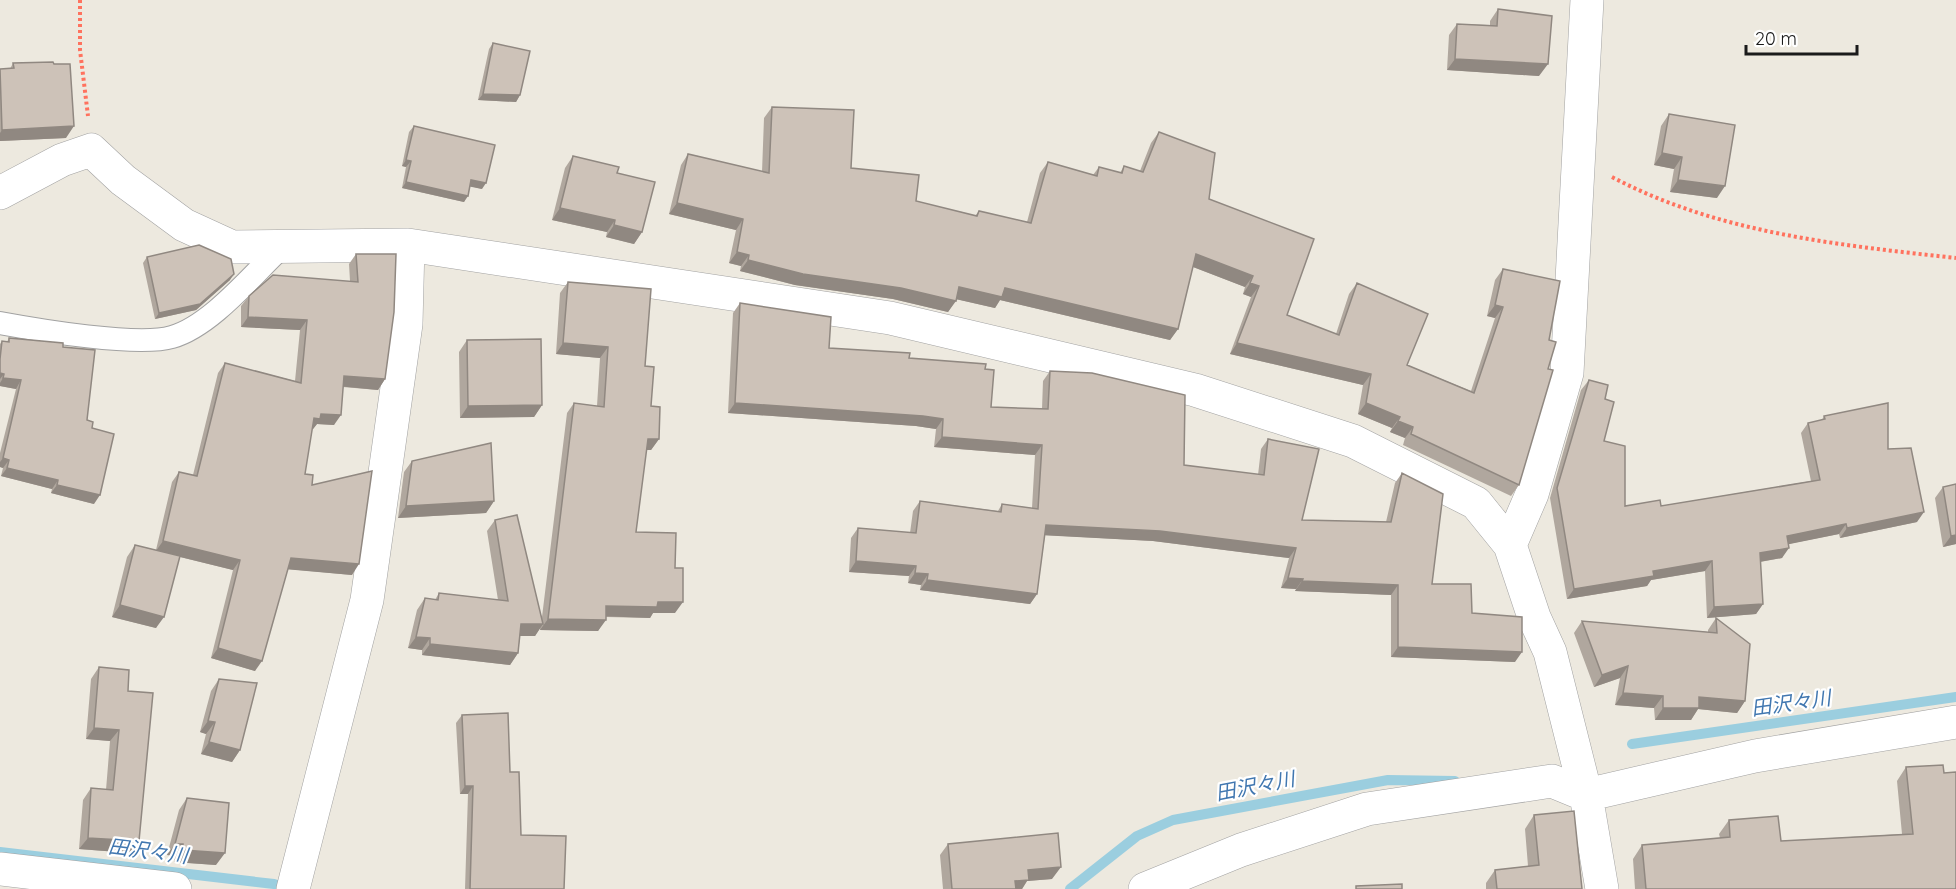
<svg xmlns="http://www.w3.org/2000/svg" width="1956" height="889" viewBox="0 0 1956 889" font-family="Quicksand,'Noto Sans JP',sans-serif">
<style>
.lines{fill:none;stroke-linecap:round;stroke-linejoin:round}
.stream{stroke:#9bcedf;stroke-width:10}
.service-casing{stroke:#a2a2a2;stroke-width:24}
.minor-casing{stroke:#a2a2a2;stroke-width:34}
.path{stroke:#ff725e;stroke-width:4;stroke-dasharray:3 3;stroke-linecap:butt}
.service{stroke:#fff;stroke-width:22}
.minor{stroke:#fff;stroke-width:33}
.wall{fill:#b0a79e}
.shaded-wall{fill:#908881}
.building{fill:#cdc2b8;stroke:#908881;stroke-width:1.5}
.labels{text-anchor:middle;stroke-width:4.5;stroke-linejoin:round;paint-order:stroke}
.water-label{font-size:20px;font-style:italic;fill:#4177b0;stroke:#fff}
</style>
<rect width="100%" height="100%" fill="#ede9df"/>
<g class="lines">
<path class="stream" d="M1632,744L1956,697
M0,852L274,884L291,889
M1070,889L1137,836L1173,820L1388,780L1455,781"/>
<defs>
<path id="service" d="M0,323C38,330 138,347 172,337C211,326 252,275 281,248"/>
<path id="minor" d="M0,193L62,160L91,150L123,180L184,225L232,247L408,245L890,318L1195,390L1353,441L1476,503L1510,545L1534,617L1550,652L1586,795L1602,889
M1510,545L1532,494L1567,373L1587,0
M0,869L175,889
M293,889L367,600L406,324L408,245
M1145,889L1241,850L1367,809L1552,781L1586,795L1755,756L1956,722"/>
</defs>
<use href="#service" class="service-casing"/>
<use href="#minor" class="minor-casing"/>
<path class="path" d="M80,0V50L88,116
M1612,177C1718,233 1838,245 1956,258"/>
<use href="#service" class="service"/>
<use href="#minor" class="minor"/>
</g>
<path class="wall" d="M1498,9L1539,76L1447,70L1449,35L1457,24L1490,25V21Z
M493,43L520,95L516,102L478,100L489,49Z
M13,63L66,138L0,141V69H10Z
M772,107L851,168L916,201L975,216L979,211L1027,222L1040,173L1048,162L1093,175L1099,167L1120,173L1124,166L1140,171L1151,143L1159,132L1209,199L1287,315L1336,334L1349,294L1357,283L1407,365L1471,391L1495,318L1487,316L1495,280L1503,269L1549,340L1548,369L1519,485L1511,496L1403,445L1405,438L1390,432L1392,428L1358,414L1363,385L1230,354L1251,297L1243,294L1245,287L1193,267L1178,329L1170,340L1000,300L995,308L956,299L948,312L893,299L795,285L740,271L741,266L729,263L736,230L669,214L681,165L688,154L762,172L764,118Z
M1669,114L1717,198L1670,192L1674,169L1654,165L1661,126Z
M414,126L482,189L470,186L464,202L402,188L406,167L402,166L409,132Z
M573,156L617,173L642,232L634,244L606,237L607,232L552,220L565,168Z
M356,254L385,379L378,390L343,387L334,425L317,424L313,429H312L305,474L312,485L352,575L288,569L255,671L211,658L233,570L180,557L156,628L112,617L127,557L135,545L156,550L172,482L179,472L193,475L218,373L225,363L295,381L300,330L241,327V306L249,296L350,281L349,264Z
M147,257L230,280L196,310L155,319L143,263Z
M568,282L645,366L651,406L659,439L651,450H646L636,532L675,613H653L650,618L606,617L598,631L540,630V628L535,636H520L518,653L510,665L422,655V650L408,648L417,610L425,598L435,600L439,593L498,600L487,531L495,520L542,617L567,413L574,403L597,406L600,358L556,354L560,293Z
M740,303L829,348L985,369L991,407L1042,409L1043,381L1050,371L1184,465L1258,475L1261,449L1268,439L1302,520L1386,522L1395,483L1402,473L1432,584L1472,613L1515,662L1391,657V595L1295,591L1296,589L1281,588L1289,558L1153,541L1045,535L1037,594L1030,604L920,590L921,585L908,583L909,576L849,572L851,538L858,528L910,533L913,511L920,501L998,511L1002,504L1032,508L1035,455L934,447L936,429L916,426L728,413L733,313Z
M9,338L63,347L87,420L92,428L94,504L51,493L52,489L1,476L3,468L0,467V453L16,389L0,386V344L2,341L7,342Z
M467,340L542,405L534,417L460,418L459,352Z
M1589,380L1605,399L1604,441L1625,506H1661L1811,481L1801,433L1808,423L1822,420L1824,416L1888,449L1917,522L1840,538L1839,534L1788,544L1782,558L1760,562L1763,604L1756,614L1707,618L1705,571L1651,580L1647,586L1567,599L1550,498L1581,390Z
M412,461L494,501L486,513L398,518L404,472Z
M1943,487L1956,544L1943,547L1935,498Z
M1716,618L1745,701L1737,713L1698,709L1691,720H1655L1654,708L1615,705L1620,678L1594,687L1574,633L1582,621L1708,632V630Z
M99,667L128,691L139,841L131,853L79,849L83,800L91,788L106,790L110,741L86,739L91,679Z
M219,679L240,750L232,762L201,754L206,734L200,732L211,691Z
M462,715L510,772L521,835L564,889H465L468,794H460L456,723Z
M1906,767L1944,773L1956,889H1635L1633,859L1642,845L1720,838L1719,834L1729,820L1781,841L1902,834L1897,781Z
M187,798L216,865L174,862L175,856L167,855L179,810Z
M1534,815L1582,889H1486V883L1495,870L1528,866L1525,829Z
M948,844L1052,879L1027,881L1022,889H943L940,855Z"/>
<path class="shaded-wall" d="M1455,59L1548,64L1539,76L1447,70Z
M483,94L520,95L516,102L478,100Z
M74,126L66,138L0,141V133L2,130Z
M1662,153L1682,157L1674,169L1654,165Z
M406,160L411,161L406,167L402,166Z
M471,180L486,183L482,189L467,186Z
M1678,180L1725,186L1717,198L1670,192Z
M406,182L468,196L464,202L402,188Z
M677,203L743,219L736,230L669,214Z
M560,208L615,220L607,232L552,220Z
M614,225L642,232L634,244L606,237Z
M737,252L749,255L741,266L729,263Z
M1196,254L1253,276L1245,287L1188,265Z
M748,260L901,288L956,301L948,312L893,299L795,285L740,271Z
M234,274L230,280L196,310L155,319L159,313Z
M1250,283L1259,286L1251,297L1243,294Z
M959,287L1005,288L1178,329L1170,340L1000,300L995,308L951,298Z
M1495,305L1503,307L1495,318L1487,316Z
M248,317L307,320L300,330L241,327Z
M563,343L608,347L600,358L556,354Z
M1237,343L1371,374L1363,385L1230,354Z
M0,373L4,374L0,379Z
M344,376L385,379L378,390L337,386Z
M3,378L21,380L16,389L0,386V383Z
M735,403L923,416L943,419L936,429L916,426L728,413Z
M1366,403L1400,417L1392,428L1358,414Z
M542,405L534,417L460,418L468,406Z
M321,414L341,415L334,425L317,424L313,429H306L314,418Z
M1398,421L1413,427L1405,438L1390,432Z
M942,437L1042,445L1035,455L934,447Z
M648,439H659L651,450H640Z
M3,458L9,460L3,468L0,467V462Z
M7,468L58,480L52,489L1,476Z
M57,485L100,495L94,504L51,493Z
M494,501L486,513L398,518L406,506Z
M1924,512L1917,522L1840,538L1847,528Z
M1846,524L1839,534L1780,546L1787,536Z
M1046,525L1160,531L1296,548L1289,558L1153,541L1039,535Z
M1956,535V544L1943,547L1951,536Z
M163,541L240,560L233,570L156,551Z
M1789,548L1782,558L1753,563L1760,553Z
M291,558L359,564L352,575L284,569Z
M856,561L916,566L909,576L849,572Z
M1712,561L1705,571L1651,580L1647,586L1567,599L1574,589L1653,571Z
M915,573L928,574L921,585L908,583Z
M1288,578L1303,579L1296,589L1281,588Z
M927,580L1037,594L1030,604L920,590Z
M1302,581L1398,585L1391,595L1295,591Z
M658,602H683L675,613H653L650,618L598,616L606,606Z
M1763,604L1756,614L1707,618L1714,607Z
M120,605L164,617L156,628L112,617Z
M548,619L606,620L598,631L540,630Z
M521,624H543L535,636H513Z
M416,637L430,638L422,650L408,648Z
M430,644L518,653L510,665L422,655Z
M1398,647L1522,652L1515,662L1391,657Z
M218,648L262,661L255,671L211,658Z
M1628,666L1620,678L1594,687L1602,675Z
M1623,693L1663,696L1654,708L1615,705Z
M1699,697L1745,701L1737,713L1698,709L1691,720H1655L1663,708Z
M208,721L215,722L206,734L200,732Z
M94,728L119,730L110,741L86,739Z
M209,742L240,750L232,762L201,754Z
M465,786H473L468,794H460Z
M88,838L139,841L131,853L79,849Z
M175,844H183L175,856L167,855Z
M183,850L225,853L216,865L174,862Z
M1061,867L1052,879L1027,881L1022,889H1010L1015,881L1028,870Z"/>
<path class="building" d="M1498,9L1552,16L1548,64L1455,59L1457,24L1497,26Z
M493,43L530,51L520,95L483,94Z
M53,62L54,64H70L74,126L2,130L0,69L14,68L13,63Z
M772,107L854,110L851,168L919,175L916,201L977,216L979,211L1031,223L1048,162L1097,176L1099,167L1122,173L1124,166L1143,172L1159,132L1215,153L1209,199L1314,239L1287,315L1339,335L1357,283L1428,314L1407,365L1474,393L1503,307L1495,305L1503,269L1560,281L1549,340L1556,342L1548,369L1553,370L1519,485L1411,434L1413,427L1398,421L1400,417L1366,403L1371,374L1237,343L1259,286L1250,283L1253,276L1196,254L1178,329L1005,288L1002,297L959,287L956,301L901,288L803,274L748,260L749,255L737,252L743,219L677,203L688,154L769,173Z
M1669,114L1735,125L1725,186L1678,180L1682,157L1662,153Z
M414,126L495,145L486,183L471,180L468,196L406,182L411,161L406,160Z
M573,156L619,167L617,173L655,182L642,232L614,225L615,220L560,208Z
M199,245L231,259L234,274L200,304L159,313L147,257Z
M356,254H396L394,312L385,379L344,376L341,415L321,414L320,419L314,418L305,474L313,475L312,485L372,471L359,564L291,558L262,661L218,648L240,560L163,541L179,472L197,476L225,363L301,383L307,320L248,317L249,296L273,275L358,282Z
M568,282L651,289L645,366L654,367L651,406L660,407L659,439H648L636,532L676,533L675,568H683V602H658L657,607L606,606V620L548,619L574,403L604,407L608,347L563,343Z
M740,303L831,317L829,348L910,353L909,358L986,364L985,369L994,370L991,407L1048,409L1050,371L1092,373L1185,395L1184,465L1264,475L1268,439L1319,449L1302,520L1391,522L1402,473L1443,494L1432,584H1471L1472,613L1522,617V652L1398,647V585L1302,581L1303,579L1288,578L1296,548L1160,531L1046,525L1037,594L927,580L928,574L915,573L916,566L856,561L858,528L916,533L920,501L1001,512L1002,504L1038,509L1042,445L942,437L943,419L923,416L735,403Z
M9,338L63,343V347L95,350L87,420L93,422L92,428L114,434L100,495L57,485L58,480L7,468L9,460L3,458L21,380L3,378L4,374L0,373V359L2,341L9,342Z
M541,339L542,405L468,406L467,340Z
M1589,380L1608,385L1605,399L1614,402L1604,441L1625,446V506L1660,500L1661,506L1820,480L1808,423L1825,419L1824,416L1888,403V449L1911,448L1924,512L1847,528L1846,524L1787,536L1789,548L1760,553L1763,604L1714,607L1712,561L1653,571L1654,576L1574,589L1557,488Z
M491,443L494,501L406,506L412,461Z
M1956,484V535L1951,536L1943,487Z
M517,515L543,624H521L518,653L430,644V638L416,637L425,598L438,600L439,593L508,601L495,520Z
M135,545L180,556L164,617L120,605Z
M1716,618L1750,644L1745,701L1699,697V708H1663V696L1623,693L1628,666L1602,675L1582,621L1717,633Z
M99,667L129,670L128,691L153,693L139,841L88,838L91,788L113,790L119,730L94,728Z
M219,679L257,683L240,750L209,742L215,722L208,721Z
M508,713L510,772H519L521,835L566,836L564,889H470L473,786H465L462,715Z
M1943,765L1944,773L1956,772V889H1646L1642,845L1730,837L1729,820L1778,816L1781,841L1913,834L1906,767Z
M187,798L229,803L225,853L183,850V844H175Z
M1574,811L1582,889H1497L1495,870L1539,865L1534,815Z
M1058,833L1061,867L1028,870L1029,880L1015,881L1016,889H952L948,844Z
M1402,884V889H1356V886Z"/>
<g class="labels">
<g class="water-label">
<text transform="translate(1791 703) rotate(-8)" y="7">田沢々川</text>
<text transform="translate(1255 786) rotate(-11)" y="7">田沢々川</text>
<text transform="translate(148 851) rotate(7)" y="7">田沢々川</text>
</g>
</g>
<path d="M1746 45v9h111v-9" fill="none" stroke="#1b1b1b" stroke-width="3"/>
<text x="1755" y="45" font-size="18" fill="#1b1b1b" stroke="#ffffff" stroke-width="4.5" paint-order="stroke">20 m</text>
</svg>
